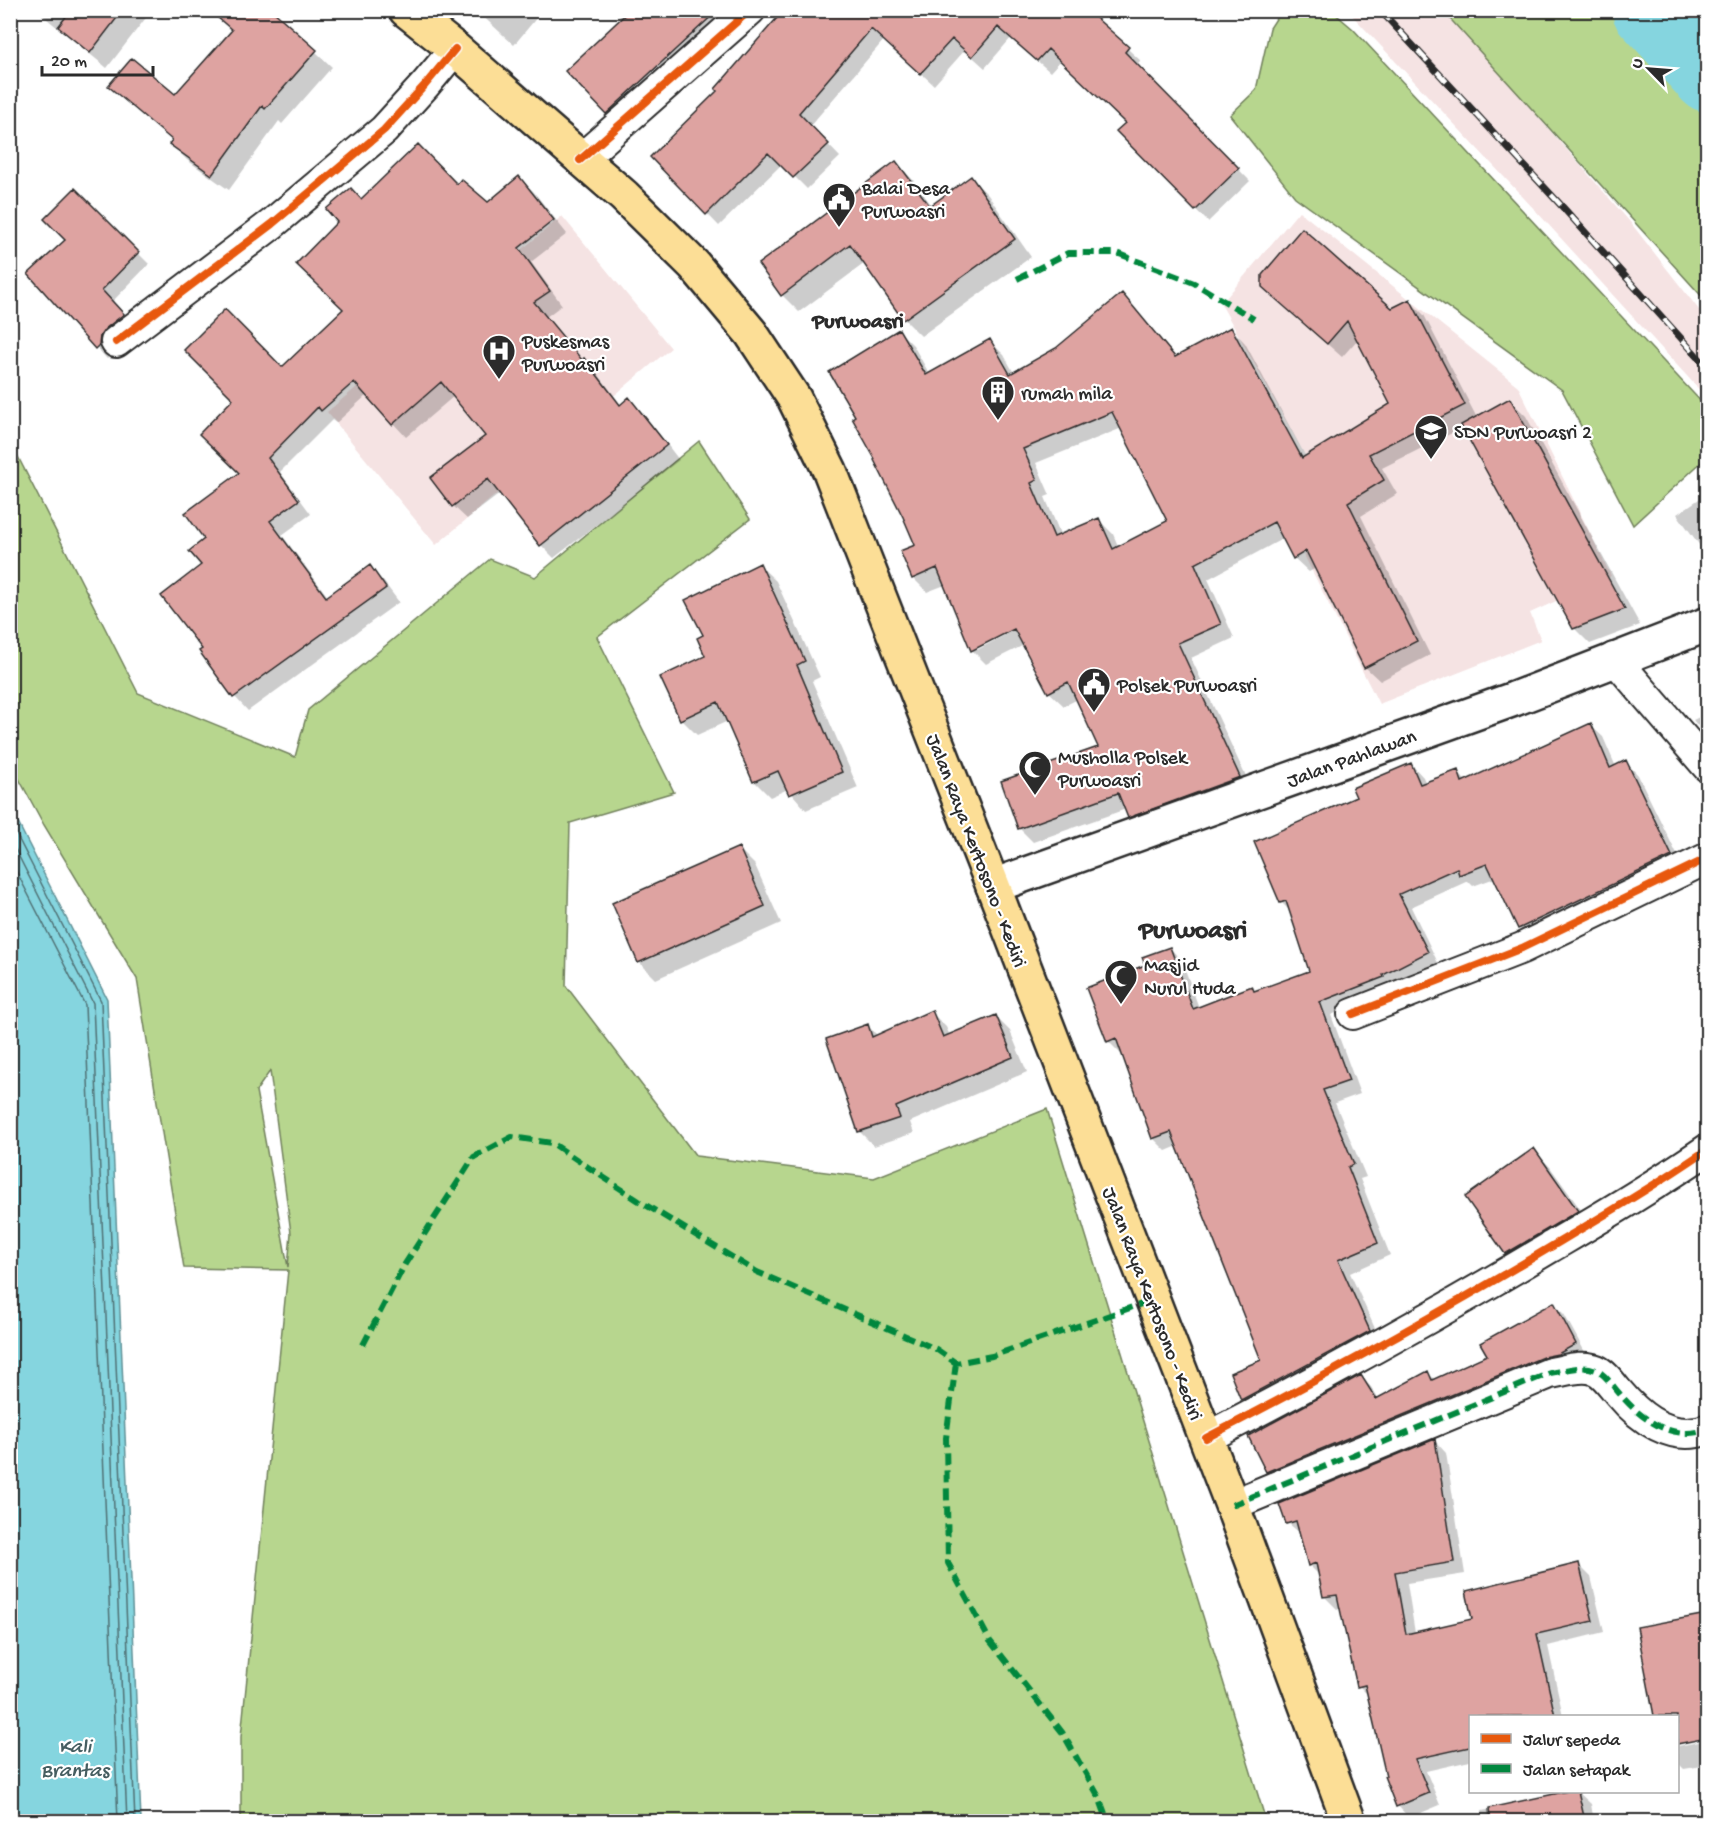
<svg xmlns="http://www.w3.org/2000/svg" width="1718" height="1832" viewBox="0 0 1718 1832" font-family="'Gochi Hand',sans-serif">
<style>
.built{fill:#f5e3e3}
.green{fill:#b7d68e;stroke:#71805c;stroke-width:1.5;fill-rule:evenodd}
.water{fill:#85d5df;stroke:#619197;stroke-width:1.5}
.shadow{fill:#0003;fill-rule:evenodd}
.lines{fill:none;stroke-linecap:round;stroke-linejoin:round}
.shore{stroke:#4f6f73;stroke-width:1.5}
.river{stroke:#85d5df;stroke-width:68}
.building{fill:#dea3a1;stroke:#2b2b2b;stroke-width:1.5;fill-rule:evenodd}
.minor-casing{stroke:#2b2b2b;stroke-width:34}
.secondary-casing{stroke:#2b2b2b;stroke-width:38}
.trunk-casing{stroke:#2b2b2b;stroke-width:38}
.minor{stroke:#fff;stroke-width:30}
.secondary{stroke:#fff;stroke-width:33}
.trunk{stroke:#fcde96;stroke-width:33}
.rail-casing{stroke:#2b2b2b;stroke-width:7}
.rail{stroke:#fff;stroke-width:4.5;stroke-dasharray:14;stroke-linecap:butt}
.quiet{stroke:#00873e;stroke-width:6;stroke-dasharray:12 6;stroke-linecap:butt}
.cycleway-casing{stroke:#fff;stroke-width:11}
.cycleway{stroke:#e8590c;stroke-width:8}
.labels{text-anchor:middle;stroke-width:4.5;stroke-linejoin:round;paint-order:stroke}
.poi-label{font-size:20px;fill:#2b2b2b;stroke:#fff;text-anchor:start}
.street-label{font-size:20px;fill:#2b2b2b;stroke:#fff}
.water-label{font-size:21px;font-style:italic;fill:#465e61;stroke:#fff}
.quarter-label{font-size:22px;font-weight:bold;fill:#2b2b2b;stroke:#fff}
.district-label{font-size:26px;font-weight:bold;fill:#2b2b2b;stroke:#fff}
</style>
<rect width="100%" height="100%" fill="#fff"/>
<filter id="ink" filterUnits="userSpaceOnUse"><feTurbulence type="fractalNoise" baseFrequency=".0167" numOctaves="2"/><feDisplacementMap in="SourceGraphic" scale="12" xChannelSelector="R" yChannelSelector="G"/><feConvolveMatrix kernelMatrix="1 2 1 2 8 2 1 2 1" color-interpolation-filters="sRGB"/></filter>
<g filter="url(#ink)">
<path class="built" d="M1348,11H1442L1504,78L1630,222L1707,320V398L1536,211Z
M1299,211L1518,386L1611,576L1530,613L1541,640L1379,704L1304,555L1349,534L1221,304Z
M562,216L671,348L436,545L327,412Z"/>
<path class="green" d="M1281,11H1332L1353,29L1707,408V457L1633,525L1562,390L1295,197L1230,115L1256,90L1270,28Z
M1443,11H1610L1707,111V302Z
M699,441L750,519L597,637L674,792L570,823L566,986L696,1156L874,1178L1047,1109L1266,1821H241V1737L288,1270L184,1268L137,979L44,825L11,764V443L138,693L295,757L308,710L490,559L535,577ZM270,1071L291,1233L288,1267L256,1091Z"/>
<path class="water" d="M11,809L107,999L141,1821H11Z"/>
<path class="shadow" d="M36,10H152L107,68Z
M208,10H271L332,67L282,124L279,121L229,190L187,160L171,144L173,141L110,86L175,96L233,31Z
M476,10H543L514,45Z
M612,10H635L625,21Z
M681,10H751L622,129L607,113Z
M786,10H1085L1141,61L1137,65L1250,181L1208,222L1119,131L1127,123L1061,60L1050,72L1011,38L985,68L965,50L934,85L884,40L810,126L840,157L807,189L782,164L719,226L652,157L719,91Z
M896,163L913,180L932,206L971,178L988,195L1031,257L921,336L904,319L865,263L799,312L782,295Z
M519,178L533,191L567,234L531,262L562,305L546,317L583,361L598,374L622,406L629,399L643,413L679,460L554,558L541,545L501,493L467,519L453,506L487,436L454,396L406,437L367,395L336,423L332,420L280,472L311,514L282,535L328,597L369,567L383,581L399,602L248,711L235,697L201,652L204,649L203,566L206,539L242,474L282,369L344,309L362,201L457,186L488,204Z
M75,190L149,264L112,302L134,326L111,348L110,357L107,359L30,274L68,240Z
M1122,295L1176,358L1231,328L1245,343L1306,457L1391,404L1358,339L1342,357L1278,301L1392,310L1410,301L1424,315L1477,418L1510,400L1526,416L1640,625L1590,644L1574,628L1464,427L1382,468L1397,494L1361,516L1430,655L1380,681L1365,667L1316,568L1309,572L1294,558L1284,538L1208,579L1234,638L1191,658L1253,792L1143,831L1129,817L1126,809L1033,842L1019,828L1100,748L1078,699L1064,706L1049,692L1024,645L986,664L972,650L945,585L927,592L913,578L917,546L899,331L913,345L930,375L990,341L1004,355L1014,373L1057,350ZM1122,428L1169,522L1119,548L1113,534L1099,520L1061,536L1045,497L1050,495L1036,463ZM1020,624L1022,626L977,650V646Z
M1708,493V557L1677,514Z
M759,565L776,581L820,677L812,681L858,788L806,810L788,789L770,797L754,781L728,721L697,735L681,719L707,656L705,636Z
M1708,713V738L1693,720Z
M1590,725L1603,737L1616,767L1626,762L1638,775L1684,869L1532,941L1519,928L1495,878L1473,886L1468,881L1411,907L1439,965L1396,989L1331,1015L1360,1094L1335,1103L1366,1177L1360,1179L1390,1255L1350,1273L1382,1344L1255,1412L1242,1399L1232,1374L1263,1361L1178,1146L1166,1151L1153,1138L1123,1053L1121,1054L1108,1041L1147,966L1170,948L1182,961L1199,1008L1251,988L1256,992L1311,972L1291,912L1281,902L1358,798L1411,764L1423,777L1426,784L1457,772L1467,782Z
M738,848L755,865L781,923L656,979L639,962Z
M931,1012L946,1027L950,1036L995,1016L1010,1031L1027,1072L910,1122L914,1133L874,1146L859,1131L868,1026L878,1036Z
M1534,1150L1550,1167L1594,1228L1524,1270L1507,1253Z
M1553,1304L1564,1314L1586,1354L1277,1482L1267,1471L1361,1377L1371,1387L1379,1400L1428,1373L1435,1380L1489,1356Z
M1435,1441L1446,1453L1465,1574L1407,1583L1415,1633L1474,1620L1579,1565L1591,1577L1604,1632L1548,1646L1563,1716H1470V1761L1426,1771L1440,1805L1409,1818L1398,1806L1388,1777L1369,1696L1359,1686L1341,1608L1337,1609L1325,1597L1321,1577L1309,1565L1301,1534L1288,1523Z
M1708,1616V1737L1678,1743V1716H1656L1639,1628Z
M1708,1740V1765L1684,1769L1678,1763V1746Z
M1575,1792H1578L1591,1804L1594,1822H1484L1482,1811Z"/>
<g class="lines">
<path class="shore" d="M10,822L101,1001L135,1822
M10,839L93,1003L127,1822
M10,859L85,1005L118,1822"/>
<path class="river" d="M1646,10L1708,78"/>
</g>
<path class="building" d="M71,10H123L90,53L58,27Z
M209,10L273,11L317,50L265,109L262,106L212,175L169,144L172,140L108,86L132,58L175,94L232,30Z
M630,10H718L606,114L565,71Z
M784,10H1087L1129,47L1125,52L1239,168L1195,211L1116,131L1125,123L1048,49L1037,61L998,27L972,57L952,39L920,74L871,29L799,113L829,144L793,178L768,153L706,215L650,157L717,91L715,89Z
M418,144L457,184L461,179L488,202L519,176L554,220L519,248L550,291L534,302L582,360L584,358L620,405L629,397L667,445L540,546L488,479L452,507L430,478L485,436L441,382L392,425L354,382L321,411L318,407L268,458L299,500L270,521L326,597L370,565L386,588L233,698L199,651L202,649L161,596L201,565L189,551L204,539L185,513L239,473L199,434L233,399L184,350L225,309L282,367L343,309L296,264L337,222L326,209L351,188L361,199Z
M896,161L930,206L971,176L1015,239L903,320L850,244L781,296L758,264Z
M75,188L139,252L102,290L124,314L105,329L100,336L99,345L95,349L28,274L65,240L44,219Z
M1302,228L1392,308L1410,299L1465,405L1369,454L1384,480L1348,502L1417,641L1364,668L1306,551L1293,559L1274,522L1195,564L1221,624L1178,643L1240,777L1128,818L1118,793L1018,829L1001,781L1098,747L1068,682L1048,693L1014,629L971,651L937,568L912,579L900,551L915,545L903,517L874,460L875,459L852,418L855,416L829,372L899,329L926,375L990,339L1010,374L1056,348L1122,293L1175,357L1231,327L1302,458L1390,404L1347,321L1327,344L1262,287V275ZM1112,412L1167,521L1113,549L1099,518L1054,537L1031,483L1037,480L1023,449Z
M1510,398L1625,609L1573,629L1461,425Z
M760,563L805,661L797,665L842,772L789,795L778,771L753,782L718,702L680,720L660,677L705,656L697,638L703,635L685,600Z
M1591,723L1610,768L1626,760L1672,856L1518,929L1487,864L1459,875L1457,868L1399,894L1428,952L1383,975L1384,977L1320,1002L1349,1081L1323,1090L1354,1164L1348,1167L1378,1243L1338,1260L1370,1331L1241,1400L1230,1373L1261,1360L1171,1132L1152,1139L1116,1038L1107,1042L1086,988L1145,965L1142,957L1170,947L1193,1009L1252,986L1254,991L1309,971L1286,901L1280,903L1254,842L1356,797L1352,788L1411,763L1420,784L1458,770L1462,782Z
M739,847L765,906L638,963L612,903Z
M932,1010L943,1037L996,1015L1013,1057L896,1107L900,1118L858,1132L826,1039L868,1024L872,1037Z
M1534,1148L1578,1211L1505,1254L1465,1197Z
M1554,1302L1576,1344L1558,1354L1543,1357L1266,1472L1248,1436L1361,1375L1376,1399L1428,1371L1432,1380L1487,1355L1480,1343Z
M1435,1439L1454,1562L1395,1572L1406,1634L1472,1619L1466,1591L1579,1563L1593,1621L1537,1634L1555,1716H1470V1747L1415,1759L1429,1793L1396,1807L1384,1776H1386L1365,1685L1357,1687L1337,1595L1323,1597L1316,1563L1308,1566L1296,1521L1286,1524L1279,1504Z
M1707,1614V1738L1677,1744V1716H1654L1637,1627Z
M1568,1791H1578L1585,1821H1490L1489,1808Z"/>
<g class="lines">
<defs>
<path id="minor" d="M580,160L750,10
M116,342L272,224L384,130L425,85L455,49
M1614,658L1708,767
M1353,1014L1522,948L1708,858
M1206,1438C1322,1378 1437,1315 1549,1248C1603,1216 1656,1185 1708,1149
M1232,1505L1550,1373C1564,1371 1582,1364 1596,1370C1605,1374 1612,1385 1619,1393C1640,1418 1672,1443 1708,1429"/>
<path id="secondary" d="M993,886L1514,699L1708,624"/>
<path id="trunk" d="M406,10L455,49L624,196L694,265L751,333L794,398L830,471L993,886L1232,1505L1349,1822"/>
</defs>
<use href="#minor" class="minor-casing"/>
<use href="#secondary" class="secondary-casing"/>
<use href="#trunk" class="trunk-casing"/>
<use href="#minor" class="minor"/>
<use href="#secondary" class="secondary"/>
<use href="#trunk" class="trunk"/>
<defs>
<path id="rail" d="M1380,10L1558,202L1708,368"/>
</defs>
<use href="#rail" class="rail-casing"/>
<use href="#rail" class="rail"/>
<path class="quiet" d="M1017,279L1068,253H1117L1194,283L1254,319
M363,1345L405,1264L474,1157L512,1137L552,1143L639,1201L757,1272L936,1349L956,1363L992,1356L1153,1300
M956,1363L946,1438L948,1563L990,1641L1062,1732L1099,1797L1108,1822
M1232,1505L1550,1373C1564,1371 1582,1364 1596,1370C1605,1374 1612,1385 1619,1393C1640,1418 1672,1443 1708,1429"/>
<defs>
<path id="cycleway" d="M580,160L750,10
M116,342L272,224L384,130L425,85L455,49
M1353,1014L1522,948L1708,858
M1206,1438C1322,1378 1437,1315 1549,1248C1603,1216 1656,1185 1708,1149"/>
</defs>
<use href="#cycleway" class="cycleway-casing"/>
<use href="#cycleway" class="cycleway"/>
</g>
</g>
<defs>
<symbol id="civic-pin" viewBox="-11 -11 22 30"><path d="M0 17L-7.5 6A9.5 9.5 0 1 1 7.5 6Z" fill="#2b2b2b" stroke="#fff"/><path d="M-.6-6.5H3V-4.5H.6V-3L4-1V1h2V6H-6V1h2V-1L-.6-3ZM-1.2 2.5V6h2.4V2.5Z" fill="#fff"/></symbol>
<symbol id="hospital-pin" viewBox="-11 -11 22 30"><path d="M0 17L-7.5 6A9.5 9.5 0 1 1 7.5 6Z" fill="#2b2b2b" stroke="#fff"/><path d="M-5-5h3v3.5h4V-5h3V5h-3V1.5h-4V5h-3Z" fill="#fff"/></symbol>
<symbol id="building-pin" viewBox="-11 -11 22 30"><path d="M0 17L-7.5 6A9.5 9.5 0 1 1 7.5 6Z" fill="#2b2b2b" stroke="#fff"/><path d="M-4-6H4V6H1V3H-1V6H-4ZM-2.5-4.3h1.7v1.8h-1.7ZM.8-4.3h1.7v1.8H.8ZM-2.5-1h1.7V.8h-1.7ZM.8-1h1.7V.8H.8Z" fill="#fff"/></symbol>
<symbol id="school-pin" viewBox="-11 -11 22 30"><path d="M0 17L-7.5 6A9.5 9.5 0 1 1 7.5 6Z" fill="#2b2b2b" stroke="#fff"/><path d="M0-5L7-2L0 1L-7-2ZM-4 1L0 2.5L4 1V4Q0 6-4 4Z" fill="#fff"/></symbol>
<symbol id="mosque-pin" viewBox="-11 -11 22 30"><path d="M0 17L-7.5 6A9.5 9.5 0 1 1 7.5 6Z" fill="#2b2b2b" stroke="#fff"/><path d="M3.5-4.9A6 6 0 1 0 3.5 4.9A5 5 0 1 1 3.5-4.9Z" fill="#fff"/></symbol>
</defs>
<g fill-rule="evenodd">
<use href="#civic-pin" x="820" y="180" width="38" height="52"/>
<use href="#hospital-pin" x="480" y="332" width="38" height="52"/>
<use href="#building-pin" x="979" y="373" width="38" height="52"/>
<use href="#school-pin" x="1412" y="412" width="38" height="52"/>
<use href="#civic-pin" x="1075" y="665" width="38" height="52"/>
<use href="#mosque-pin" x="1016" y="748" width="38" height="52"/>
<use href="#mosque-pin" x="1102" y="957" width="38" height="52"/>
</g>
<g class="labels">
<g class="poi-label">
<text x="862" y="194">Balai Desa<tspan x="862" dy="23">Purwoasri</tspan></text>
<text x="522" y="347">Puskesmas<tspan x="522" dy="23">Purwoasri</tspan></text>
<text x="1021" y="399">rumah mila</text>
<text x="1454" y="438">SDN Purwoasri 2</text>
<text x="1117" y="691">Polsek Purwoasri</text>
<text x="1058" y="763">Musholla Polsek<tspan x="1058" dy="23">Purwoasri</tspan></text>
<text x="1144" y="971">Masjid<tspan x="1144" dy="23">Nurul Huda</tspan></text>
</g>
<g class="street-label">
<text transform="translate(1351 757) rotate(-20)" y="7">Jalan Pahlawan</text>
<text transform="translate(978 850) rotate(69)" y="7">Jalan Raya Kertosono - Kediri</text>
<text transform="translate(1154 1303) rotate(69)" y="7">Jalan Raya Kertosono - Kediri</text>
</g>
<g class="water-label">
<text x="75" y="1752">Kali<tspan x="75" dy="24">Brantas</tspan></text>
</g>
<g class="quarter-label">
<text x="858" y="327">Purwoasri</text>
</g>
<g class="district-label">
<text x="1193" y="937">Purwoasri</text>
</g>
</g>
<rect width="1718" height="1832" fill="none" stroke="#fff" stroke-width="36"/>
<rect x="18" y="18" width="1682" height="1796" fill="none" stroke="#2b2b2b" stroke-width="2" filter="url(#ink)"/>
<rect x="1469" y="1715" width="210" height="78" fill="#ffffff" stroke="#aaaaaa" stroke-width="1.5"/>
<rect x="1481" y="1734" width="30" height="9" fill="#e8590c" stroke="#aaaaaa" stroke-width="1.5"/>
<text x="1523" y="1745" font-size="18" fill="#2b2b2b">Jalur sepeda</text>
<rect x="1481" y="1764" width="30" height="9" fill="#00873e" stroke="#aaaaaa" stroke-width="1.5"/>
<text x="1523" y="1775" font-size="18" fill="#2b2b2b">Jalan setapak</text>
<g transform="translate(1649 69) rotate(295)" stroke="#ffffff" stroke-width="4.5" paint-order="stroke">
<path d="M0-4.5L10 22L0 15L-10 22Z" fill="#2b2b2b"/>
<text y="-9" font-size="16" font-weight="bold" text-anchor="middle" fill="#2b2b2b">U</text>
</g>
<path d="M42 66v9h111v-9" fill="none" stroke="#2b2b2b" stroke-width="3"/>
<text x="51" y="66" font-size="18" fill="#2b2b2b" stroke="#ffffff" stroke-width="4.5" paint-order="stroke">20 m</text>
</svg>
